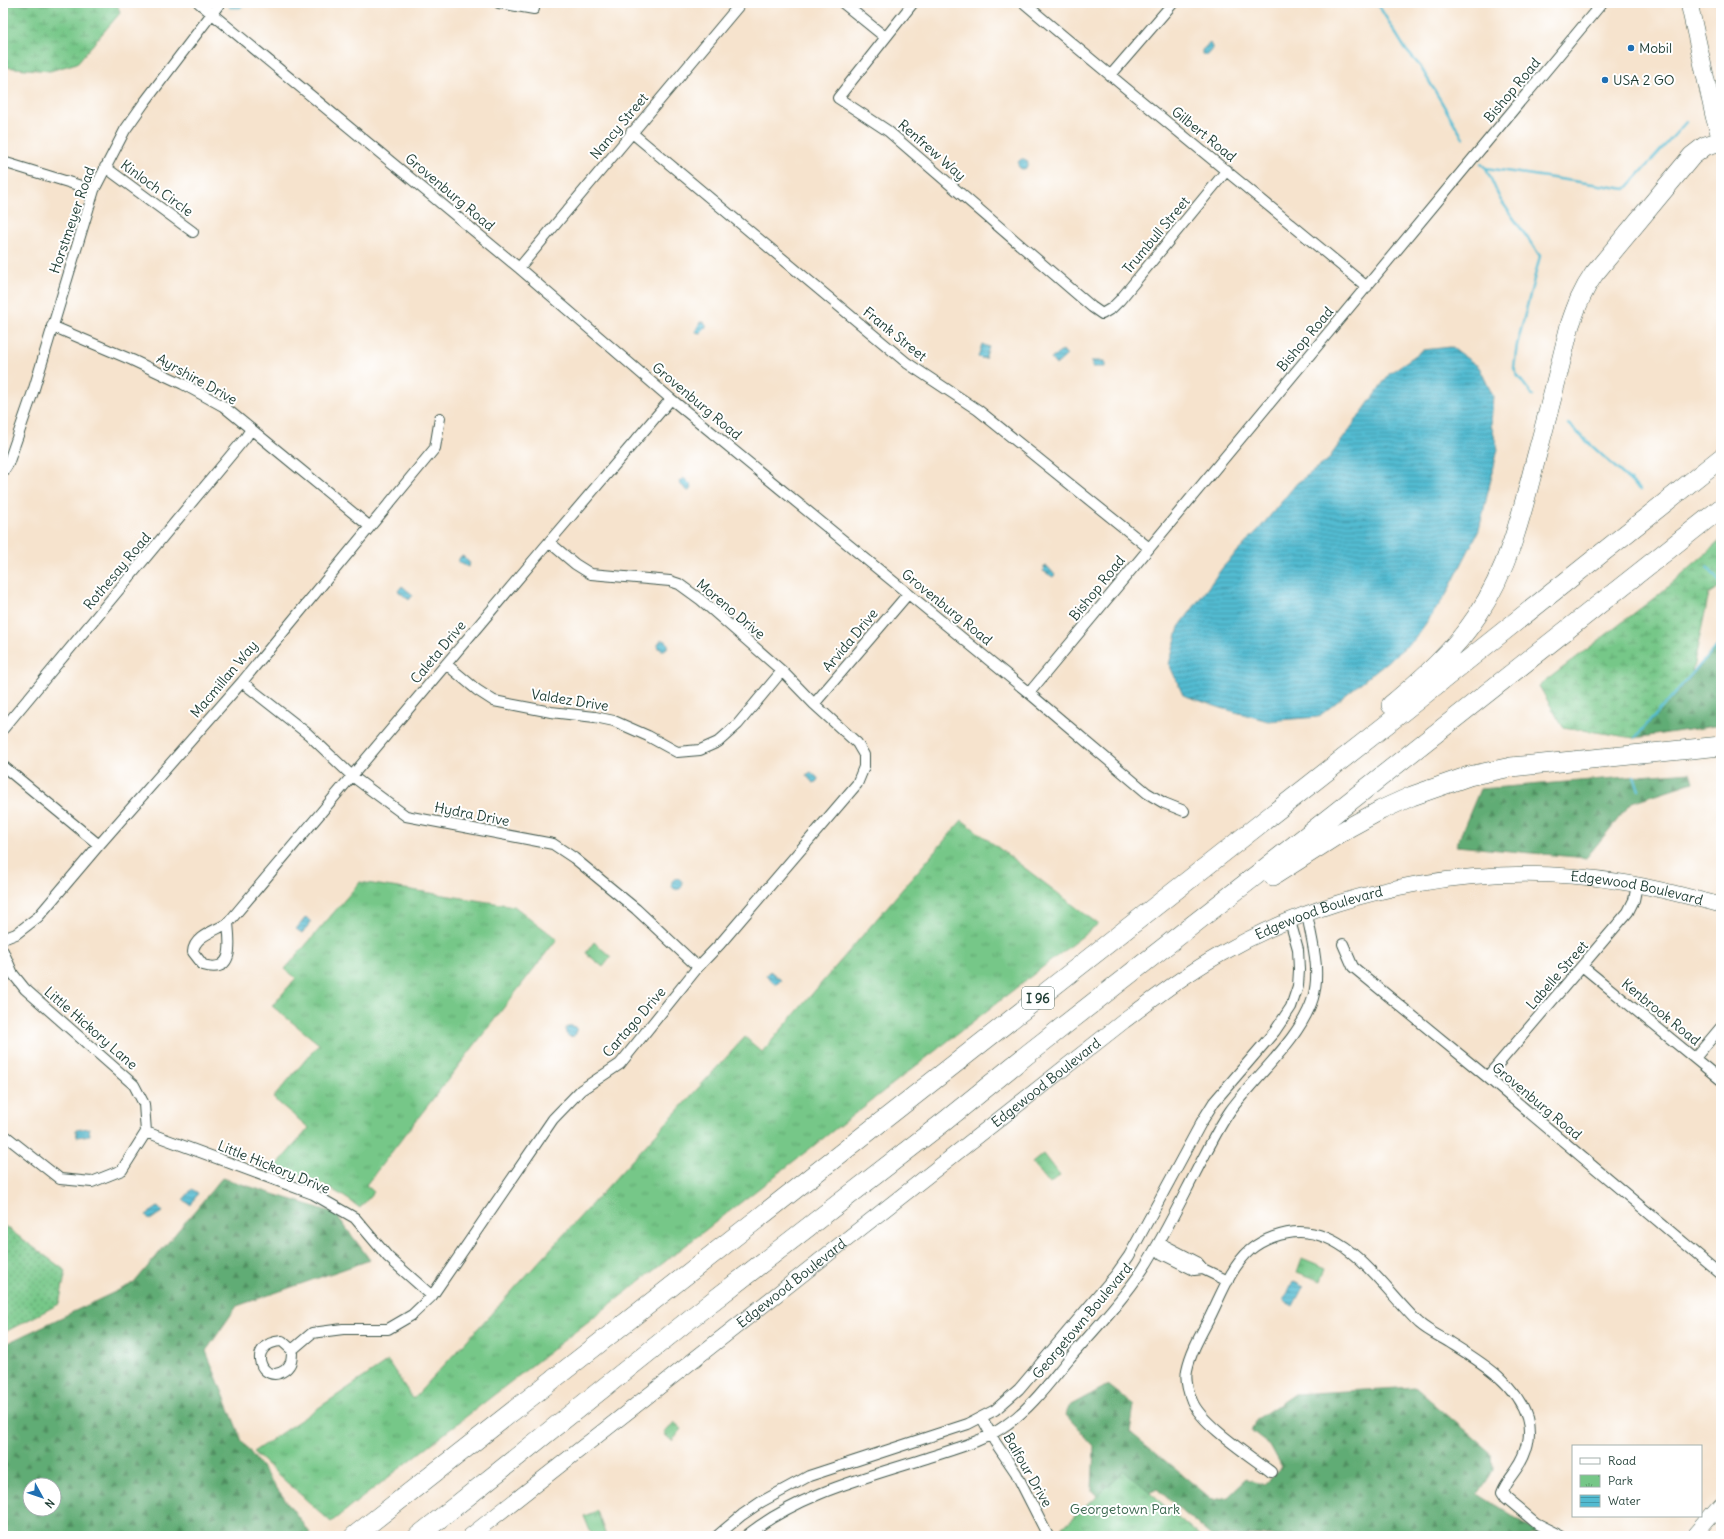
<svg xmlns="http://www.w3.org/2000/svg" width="1724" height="1539" viewBox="0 0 1724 1539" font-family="Delius,sans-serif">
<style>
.grass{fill:url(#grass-dots);stroke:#4a825e}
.forest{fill:url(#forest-firs);stroke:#407454;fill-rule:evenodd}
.wetland{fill:url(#wetland-marsh);stroke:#4a825e}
.park{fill:url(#park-tufts);stroke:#4a825e}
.garden{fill:#76c788;stroke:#4a825e}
.water{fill:url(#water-rules);stroke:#397c82}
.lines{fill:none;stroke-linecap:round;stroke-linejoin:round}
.stream{stroke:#53bbd1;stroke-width:2.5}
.street-casing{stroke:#3f564b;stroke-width:12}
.secondary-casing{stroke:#3f564b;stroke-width:16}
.primary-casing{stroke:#3f564b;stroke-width:18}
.highway-casing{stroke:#3f564b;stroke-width:20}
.street{stroke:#fff;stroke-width:10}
.secondary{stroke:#fff;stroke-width:15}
.primary{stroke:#fff;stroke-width:17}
.highway{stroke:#fff;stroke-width:19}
.poi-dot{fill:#1f6fb2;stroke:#fff;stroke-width:1.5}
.labels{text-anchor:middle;stroke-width:4;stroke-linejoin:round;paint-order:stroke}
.shield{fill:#fff;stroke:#627771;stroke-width:1}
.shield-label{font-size:13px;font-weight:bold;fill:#1f3d34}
.poi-label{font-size:14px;fill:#1f3d34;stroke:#fff;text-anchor:start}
.street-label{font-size:14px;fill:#1f3d34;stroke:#fff}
.park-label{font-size:14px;fill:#39664d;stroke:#fff}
</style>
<defs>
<pattern id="grass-dots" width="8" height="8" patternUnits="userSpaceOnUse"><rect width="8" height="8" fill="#76c788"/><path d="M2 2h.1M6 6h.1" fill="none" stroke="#60a370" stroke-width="1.8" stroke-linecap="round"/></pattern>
<pattern id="forest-firs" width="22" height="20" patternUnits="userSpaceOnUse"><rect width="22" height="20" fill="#60ac74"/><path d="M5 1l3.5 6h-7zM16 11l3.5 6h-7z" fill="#4f8d60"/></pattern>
<pattern id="wetland-marsh" width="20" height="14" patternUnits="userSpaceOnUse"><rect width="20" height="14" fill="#76c788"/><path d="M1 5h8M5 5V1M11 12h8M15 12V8" fill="none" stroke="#60a370"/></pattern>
<pattern id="park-tufts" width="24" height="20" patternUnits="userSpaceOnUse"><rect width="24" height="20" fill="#76c788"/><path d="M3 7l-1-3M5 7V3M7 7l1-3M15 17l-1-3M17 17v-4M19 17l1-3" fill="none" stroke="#60a370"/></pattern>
<pattern id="water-rules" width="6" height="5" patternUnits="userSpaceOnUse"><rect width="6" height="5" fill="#53bbd1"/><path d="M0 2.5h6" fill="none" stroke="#49a"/></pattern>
</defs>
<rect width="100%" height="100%" fill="#fff"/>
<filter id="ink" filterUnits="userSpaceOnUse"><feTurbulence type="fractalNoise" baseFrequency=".025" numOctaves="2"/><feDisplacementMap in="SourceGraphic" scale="8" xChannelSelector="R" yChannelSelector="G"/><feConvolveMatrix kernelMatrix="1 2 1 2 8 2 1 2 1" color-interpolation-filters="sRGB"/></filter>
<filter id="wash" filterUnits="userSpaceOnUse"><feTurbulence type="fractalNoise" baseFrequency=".012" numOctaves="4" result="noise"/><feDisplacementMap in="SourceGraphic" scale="16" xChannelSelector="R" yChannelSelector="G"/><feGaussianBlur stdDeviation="0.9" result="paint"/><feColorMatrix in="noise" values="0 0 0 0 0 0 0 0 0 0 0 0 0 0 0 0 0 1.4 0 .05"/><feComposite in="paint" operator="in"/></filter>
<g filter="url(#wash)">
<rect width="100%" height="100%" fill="#f6e3cd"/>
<path class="grass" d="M3,1225L66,1271L59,1304L3,1333Z"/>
<path class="forest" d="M1721,641V725L1635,738L1665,708Z
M1690,772L1693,782L1632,802L1586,858L1456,846L1480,789Z
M222,1178L335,1213L370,1260L237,1306L206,1351L242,1441L310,1533L306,1536H3V1345L134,1283ZM30,1485H54V1509H30Z
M1108,1385L1134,1405L1130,1432L1213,1500L1228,1497L1247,1479L1265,1484L1282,1468L1270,1446L1252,1432L1257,1419L1294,1394L1415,1387L1492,1454L1493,1471L1478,1494L1544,1536H1211L1157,1489L1113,1511L1092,1491L1094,1446L1066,1415L1069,1406Z"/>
<path class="wetland" d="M3,3H117L120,13L77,63L50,71L3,67Z
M1721,540V587L1709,594L1691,677L1665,708L1635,738L1563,727L1539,686L1658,595Z"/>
<path class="park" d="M962,820L1098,924L331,1522L253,1452L388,1361L413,1399L745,1037L762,1052Z
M360,882L514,906L557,939L366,1185L374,1192L360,1208C334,1187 307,1178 276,1166L309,1128L273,1098L319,1044L272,1006L296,978L285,969Z
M1043,1154L1060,1176L1049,1184L1032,1163Z
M1302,1258L1326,1268L1321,1281L1297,1272Z
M674,1422L682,1429L672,1441L664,1434Z
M1124,1471L1200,1536H1063L1060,1530Z
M597,1511L606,1536H592L584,1516Z"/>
<path class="garden" d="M594,942L611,957L603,967L586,953Z"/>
<path class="water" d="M1210,43L1213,49L1207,56L1202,54V50Z
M1018 164a5 5 0 1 1 10 0a5 5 0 1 1-10 0Z
M700,322H704L706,324V327L700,333L695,332Z
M982,344L989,347L985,359L978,357Z
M1451,347L1479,367L1493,396L1491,425L1498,449L1479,530L1446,595L1414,640L1318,717L1268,721L1221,708L1183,695L1169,664L1179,627L1223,567L1260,528L1297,483L1327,461L1390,373L1423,350Z
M1063,350L1067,355L1056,365L1051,359Z
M1092,361H1105V367H1092Z
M684,478L692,486L691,490L688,491L680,484L679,481Z
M463,556L470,563L468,567L458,562L460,557Z
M1047,566L1055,575L1053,577L1043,571L1044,567Z
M402,586L413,595L409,600L398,591Z
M658 645a5 5 0 1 1 10 0a5 5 0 1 1-10 0Z
M811,772L818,778L817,782L813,783L806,775Z
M671.5 884a5.5 5.5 0 1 1 11 0a5.5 5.5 0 1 1-11 0Z
M306,917L311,922L302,933L296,929Z
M770,971L781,980L776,985L766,976Z
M565.5 1031a5.5 5.5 0 1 1 11 0a5.5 5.5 0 1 1-11 0Z
M89,1128L90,1135L77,1137L76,1130Z
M192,1189L198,1193L191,1205L183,1200Z
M158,1207L162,1212L150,1220L146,1215Z
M1293,1282L1303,1287L1293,1306L1284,1301Z"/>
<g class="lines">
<path class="stream" d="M1377,3L1406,50L1420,66L1463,138
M230,7H240L244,3
M1481,164L1486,168L1500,199L1540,256L1517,345L1514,368L1517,375L1533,396
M1486,168L1626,189L1686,122
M1568,424L1640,490
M1707,567L1721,583
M1714,649L1721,665
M1635,738L1714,649L1721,644
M1634,776L1639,790"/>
</g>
</g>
<g filter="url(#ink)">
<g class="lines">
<defs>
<path id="street" d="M199,3L519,268L671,399L1029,693L1147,793L1164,803L1184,811
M499,3L534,9
M843,3L885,37
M913,3L838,98L888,131L1092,307L1102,314L1112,308L1120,300L1227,170
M1024,3C1137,99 1253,192 1367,287
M1110,76L1173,3
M631,132L907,363L978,410L1149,548
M3,162L94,190
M105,167L193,232
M519,268L741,3
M52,326L132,360L183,384L223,406L369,526
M3,472L8,464L33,392L94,190L125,130L144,103L220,3
M446,664L477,690L494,701L551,712L595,717L614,721L648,736L677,752L700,750L718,742L738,724L782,671
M242,682L308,734L352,776L406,816L553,844L574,858L636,909L698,967
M1029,693L1602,3
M814,704L908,594
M3,729L246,437L251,429
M3,766L99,845
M228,923C230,944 235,974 203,965L193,952C194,936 215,931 228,923L549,542L671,399
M3,939L16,934L38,917L99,845L242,682L435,448L440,418
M1343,944L1353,967L1487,1077L1721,1274
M3,951L13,974L25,989L134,1085L144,1104L146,1132
M1582,966L1721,1080
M1695,1058L1721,1027
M1487,1077L1628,912L1634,900L1637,885
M146,1132L313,1194L355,1218L388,1257L432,1296
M3,1134L60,1179L92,1182L122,1170L146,1132
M1166,1246L1197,1262L1203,1269L1194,1270L1162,1254L1156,1247Z
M1203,1269L1228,1281
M292,1350L282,1341C244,1343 262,1387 285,1370C292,1364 292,1359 292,1350L312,1333L343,1329H388L412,1315L432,1296L553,1119L581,1090L620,1064L698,967L720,944L857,784L864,767V755L857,743L814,704L782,671L701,600L679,584L670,581L591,574L575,564L549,542
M982,1418L995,1442L1016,1473L1048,1536
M1271,1472C1249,1455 1202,1425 1192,1401C1188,1391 1185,1380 1187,1370C1191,1351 1201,1334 1210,1317C1221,1295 1231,1267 1250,1250C1263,1239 1283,1232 1300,1232C1352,1233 1385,1291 1419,1323C1428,1331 1439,1336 1449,1342C1479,1361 1516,1382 1527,1418C1532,1435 1527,1454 1517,1468C1511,1477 1505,1483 1502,1492L1506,1498L1536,1523L1562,1536
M717,1536L742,1515L761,1502L809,1476L968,1424L995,1410L1019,1389L1117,1273L1129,1256L1201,1123L1214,1102L1275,1031L1291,1007L1298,986L1299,970L1298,949L1290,921
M746,1536C798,1494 864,1478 927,1458C954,1449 983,1442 1006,1425C1031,1408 1049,1383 1068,1360C1093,1331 1122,1301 1143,1269C1165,1235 1182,1198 1201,1162C1210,1145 1219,1127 1230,1111C1255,1076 1300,1040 1313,998C1321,970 1312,942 1307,914"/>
<g id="secondary">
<path id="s1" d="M470,1536L1124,1021C1156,997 1186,974 1221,954C1339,886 1487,860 1621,882C1655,887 1688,897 1721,905"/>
<path d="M1695,1536L1721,1506"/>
</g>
<path id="primary" d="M1689,3L1714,116L1721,140"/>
<path id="highway" d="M1391,705C1423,678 1454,651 1477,616C1509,568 1522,513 1536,458C1548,414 1559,370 1570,325C1576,307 1582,291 1594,274L1692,156L1705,146L1721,141
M1273,876L1348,828L1381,810L1412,796L1469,776L1511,767L1721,746
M354,1536L1405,710L1721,458
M418,1536L700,1311L945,1121L1029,1053L1282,855L1721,508"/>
</defs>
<use href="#street" class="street-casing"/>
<use href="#secondary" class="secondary-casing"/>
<use href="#primary" class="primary-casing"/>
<use href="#highway" class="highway-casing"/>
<use href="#street" class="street"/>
<use href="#secondary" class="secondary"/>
<use href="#primary" class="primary"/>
<use href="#highway" class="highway"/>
</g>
</g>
<g class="poi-dot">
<circle cx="1631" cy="48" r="4"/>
<circle cx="1605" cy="80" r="4"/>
</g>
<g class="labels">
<rect class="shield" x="1022" y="987" width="32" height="22" rx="3"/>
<g class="shield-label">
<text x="1038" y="1003">I 96</text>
</g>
<g class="poi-label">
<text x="1639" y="53">Mobil</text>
<text x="1613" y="85">USA 2 GO</text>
</g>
<g class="street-label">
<text transform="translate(1512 90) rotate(-50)" y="5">Bishop Road</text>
<text transform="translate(619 126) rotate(-50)" y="5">Nancy Street</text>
<text transform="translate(1204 134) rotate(39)" y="5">Gilbert Road</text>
<text transform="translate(932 150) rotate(41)" y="5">Renfrew Way</text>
<text transform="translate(157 188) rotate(36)" y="5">Kinloch Circle</text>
<text transform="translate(450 192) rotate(40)" y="5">Grovenburg Road</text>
<text transform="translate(72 220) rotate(-71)" y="5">Horstmeyer Road</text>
<text transform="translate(1156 235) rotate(-50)" y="5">Trumbull Street</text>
<text transform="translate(895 334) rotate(39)" y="5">Frank Street</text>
<text transform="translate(1305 339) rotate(-50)" y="5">Bishop Road</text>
<text transform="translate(197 379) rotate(29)" y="5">Ayrshire Drive</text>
<text transform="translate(697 401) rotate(40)" y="5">Grovenburg Road</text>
<text transform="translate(117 571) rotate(-50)" y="5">Rothesay Road</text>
<text transform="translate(1097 588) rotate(-51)" y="5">Bishop Road</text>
<text transform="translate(947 607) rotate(39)" y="5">Grovenburg Road</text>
<text transform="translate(731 609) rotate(40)" y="5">Moreno Drive</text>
<text transform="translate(850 640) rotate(-50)" y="5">Arvida Drive</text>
<text transform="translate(438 652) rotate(-50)" y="5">Caleta Drive</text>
<text transform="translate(224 679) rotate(-50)" y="5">Macmillan Way</text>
<text transform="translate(570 700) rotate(9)" y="5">Valdez Drive</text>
<text transform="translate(472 814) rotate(11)" y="5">Hydra Drive</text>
<text dy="5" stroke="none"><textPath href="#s1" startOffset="1381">Edgewood Boulevard</textPath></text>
<text dy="5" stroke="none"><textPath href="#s1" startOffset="1057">Edgewood Boulevard</textPath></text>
<text transform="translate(1557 975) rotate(-49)" y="5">Labelle Street</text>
<text transform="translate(1661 1012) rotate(39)" y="5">Kenbrook Road</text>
<text transform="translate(634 1022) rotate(-49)" y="5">Cartago Drive</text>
<text transform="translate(91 1028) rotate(41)" y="5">Little Hickory Lane</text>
<text dy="5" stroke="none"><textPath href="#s1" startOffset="733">Edgewood Boulevard</textPath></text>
<text transform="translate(1537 1101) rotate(40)" y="5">Grovenburg Road</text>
<text transform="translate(274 1167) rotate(22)" y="5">Little Hickory Drive</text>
<text dy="5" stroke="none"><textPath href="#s1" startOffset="409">Edgewood Boulevard</textPath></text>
<text transform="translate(1082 1321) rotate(-50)" y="5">Georgetown Boulevard</text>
<text transform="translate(1028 1470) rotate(60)" y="5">Balfour Drive</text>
</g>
<g class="park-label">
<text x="1125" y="1514">Georgetown Park</text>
</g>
</g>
<rect width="1724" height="1539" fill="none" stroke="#fff" stroke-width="16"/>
<rect x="1572" y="1445" width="130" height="72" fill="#ffffff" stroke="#a5b1ae"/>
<rect x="1580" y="1458" width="20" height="6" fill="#ffffff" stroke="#a5b1ae"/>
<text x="1608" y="1465" font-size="12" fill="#1f3d34">Road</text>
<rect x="1580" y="1475" width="20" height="12" fill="url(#park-tufts)" stroke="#a5b1ae"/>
<text x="1608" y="1485" font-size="12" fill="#1f3d34">Park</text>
<rect x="1580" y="1495" width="20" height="12" fill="url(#water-rules)" stroke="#a5b1ae"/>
<text x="1608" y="1505" font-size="12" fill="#1f3d34">Water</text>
<g transform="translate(42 1497) rotate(130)"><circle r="19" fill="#ffffff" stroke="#a5b1ae"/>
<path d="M0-3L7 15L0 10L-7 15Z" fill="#1f6fb2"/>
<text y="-6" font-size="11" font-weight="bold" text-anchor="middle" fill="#1f3d34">N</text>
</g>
</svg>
